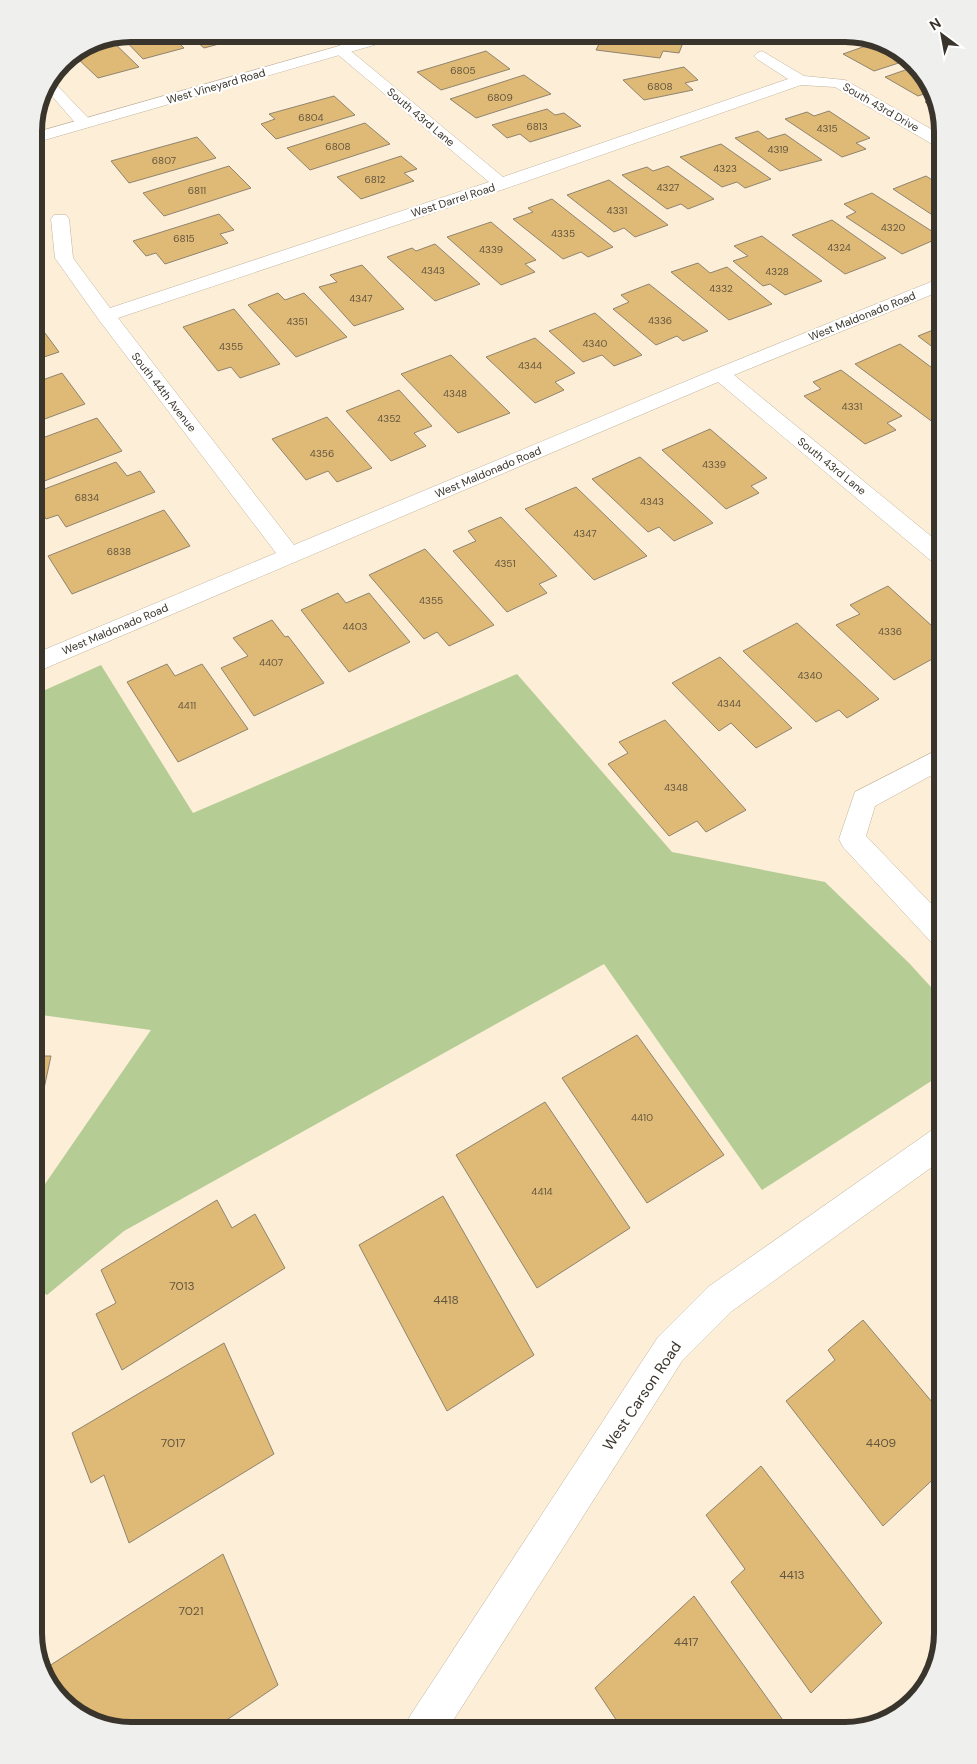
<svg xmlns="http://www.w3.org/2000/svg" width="977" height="1764" viewBox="0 0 977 1764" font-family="'DM Sans',sans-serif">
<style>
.green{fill:#b5cc95}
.building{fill:#dfb976;stroke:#90846f}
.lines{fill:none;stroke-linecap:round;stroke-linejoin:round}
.street-casing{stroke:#c1b49e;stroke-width:1}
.secondary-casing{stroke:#c1b49e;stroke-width:1}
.street{fill:#fff;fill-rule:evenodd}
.secondary{fill:#fff;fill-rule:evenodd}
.labels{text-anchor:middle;stroke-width:4.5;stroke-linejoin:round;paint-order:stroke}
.number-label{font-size:10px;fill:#63563e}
.far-street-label{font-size:11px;fill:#3a352c;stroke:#fff}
.near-number-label{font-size:12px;fill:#63563e}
.near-street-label{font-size:15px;fill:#3a352c;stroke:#fff}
.rim{fill:none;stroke:#3a352c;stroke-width:6}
</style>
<rect width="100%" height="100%" fill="#fceed7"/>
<path class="green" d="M101,665L193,813L517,674L672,852L825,882L909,963L941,998L943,1010V1058L939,1076L762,1190L604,964L124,1231L47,1295L34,1287V1200L151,1030L34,1014V695Z"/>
<path class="building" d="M132,34H170L184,48L143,59L121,36Z
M188,34H241L245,37L204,48Z
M604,34H631L684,40L679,53L663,51L660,58L596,50Z
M818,34H852L858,36L834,44Z
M109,38L139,67L98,78L74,55L94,41Z
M877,42L900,50L908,60L874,71L843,54Z
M486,51L510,69L441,90L417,72Z
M684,67L698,80L685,83L693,90L644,100L623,80Z
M914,67L933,91L918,96L885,77Z
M524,75L551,94L476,118L450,99Z
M334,96L355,115L276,139L261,124L275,119L269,114Z
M936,98L939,111L925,102Z
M547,109L555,115L564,113L581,126L530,142L520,134L507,138L492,125Z
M829,111L870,138L856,143L866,149L842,157L785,119L807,112L814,116Z
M365,123L390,144L310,170L287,148Z
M758,131L768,139L785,134L822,160L780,171L735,138Z
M197,137L216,158L129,183L111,161Z
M721,144L771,179L745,188L737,182L722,187L680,157Z
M401,156L417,169L404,173L414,181L361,199L337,177Z
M229,166L251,188L164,216L143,193Z
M668,166L714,199L688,209L681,204L667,209L622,175L647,167L653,171Z
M926,176L943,187V222L893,189Z
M609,180L668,225L635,237L624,228L614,232L567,195Z
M872,193L941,237L902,254L846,217L856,212L844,204Z
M552,199L613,247L588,257L581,252L563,259L513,219L533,212L528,208Z
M219,214L234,230L220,234L228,243L165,264L156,253L146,256L133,241Z
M832,220L886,258L845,274L792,235Z
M491,222L536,260L525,264L535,272L501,285L447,237Z
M762,236L822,281L785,295L770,284L763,286L733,261L748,256L734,246Z
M435,244L480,284L435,301L387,257L412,248L416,251Z
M698,263L710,273L727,267L772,304L729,320L671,272Z
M362,265L404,309L354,326L319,287L337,282L330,275Z
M649,284L708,331L683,341L677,336L656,345L613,309L629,302L621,295Z
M278,293L285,300L304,293L347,337L296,357L248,305Z
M234,309L280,364L240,378L231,367L218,371L183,327Z
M595,313L642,355L614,366L602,355L583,362L549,331Z
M943,326V355L918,336Z
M45,333L59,352L35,360L43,372L34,375V337Z
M535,338L575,373L555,382L564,390L535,403L486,357Z
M900,344L943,376V419L934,423L855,364Z
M451,355L510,413L458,433L401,374Z
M841,370L902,416L887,423L896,430L865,444L804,396L821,389L813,382Z
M62,373L85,404L34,423V383Z
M399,390L432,426L414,433L426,446L391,461L346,411Z
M327,417L372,468L337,482L328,471L306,480L272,439Z
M97,418L122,451L34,485V441Z
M710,429L767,478L751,486L759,493L726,509L662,450Z
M640,457L713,523L674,541L659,527L648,532L592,479Z
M116,462L127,476L140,471L155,492L66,527L58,515L46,519L34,501V493Z
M576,487L647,556L594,580L525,509Z
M164,510L190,546L72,594L48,556Z
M501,517L557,576L539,584L547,593L507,612L453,551L476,541L468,531Z
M425,549L494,625L449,646L437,632L424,639L369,575Z
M888,586L943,636V665L934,658L894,680L836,625L860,614L850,605Z
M338,593L346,603L369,593L410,642L349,672L301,610Z
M272,620L285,637L288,636L324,683L254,716L221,668L248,656L233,638Z
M797,623L879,699L847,718L839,710L816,722L743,651Z
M720,657L792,728L756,748L731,723L719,731L672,683Z
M167,664L175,676L202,664L248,729L178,762L127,682Z
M665,720L746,810L706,832L697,821L669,836L608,764L628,753L619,742Z
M637,1035L724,1155L647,1203L562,1078Z
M34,1056H51L34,1135Z
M545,1102L630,1228L537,1288L456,1155Z
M443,1196L534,1355L447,1411L359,1245Z
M217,1200L232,1228L255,1214L285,1268L122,1370L96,1314L116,1303L101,1270Z
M863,1320L943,1415V1470L883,1526L786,1401L835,1360L828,1350Z
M224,1343L274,1454L129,1543L104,1475L91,1483L72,1433Z
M761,1466L882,1623L811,1693L731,1582L745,1569L706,1515Z
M223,1554L278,1685L212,1730H126L77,1714L50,1681L46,1668Z
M694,1596L790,1730H623L595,1688Z"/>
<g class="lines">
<defs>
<path id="street" d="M341,45L346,47L503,177L788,79L757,59L754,56L757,53L762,51L804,76L845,80L943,136V148L937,147L835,87L801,85L507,188L118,318L294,545L713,370L943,277V290L734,375L943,546V566L935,564L718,382L34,673V654L276,553L99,320L55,258L51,219L54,215H66L69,219L73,258L110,308L489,182L336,53L333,50L336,47Z
M51,79L90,120L92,123L90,126H78L45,88Z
M943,747V769L875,806L866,836L943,916V947L933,944L843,847L839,839L855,792Z
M943,1126V1159L732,1311L682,1361L447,1730H404L410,1716L658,1337L708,1287L932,1130Z"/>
<path id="secondary" d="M381,34H404L402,37L34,143V133Z"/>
</defs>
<use href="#street" class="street-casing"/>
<use href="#secondary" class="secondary-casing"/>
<use href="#street" class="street"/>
<use href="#secondary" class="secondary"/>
</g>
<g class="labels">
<g class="number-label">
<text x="463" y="74">6805</text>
<text x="660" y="90">6808</text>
<text x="500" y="101">6809</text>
<text x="311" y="121">6804</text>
<text x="537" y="130">6813</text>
<text x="827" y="132">4315</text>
<text x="338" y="150">6808</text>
<text x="778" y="153">4319</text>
<text x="164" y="164">6807</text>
<text x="725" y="172">4323</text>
<text x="375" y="183">6812</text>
<text x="668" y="191">4327</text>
<text x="197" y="194">6811</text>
<text x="617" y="214">4331</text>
<text x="893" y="231">4320</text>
<text x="563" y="237">4335</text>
<text x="184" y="242">6815</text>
<text x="839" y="251">4324</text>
<text x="491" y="253">4339</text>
<text x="433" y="274">4343</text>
<text x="777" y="275">4328</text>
<text x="721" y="292">4332</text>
<text x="361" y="302">4347</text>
<text x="660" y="324">4336</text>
<text x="297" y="325">4351</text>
<text x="595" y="347">4340</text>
<text x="231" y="350">4355</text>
<text x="530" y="369">4344</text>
<text x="455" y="397">4348</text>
<text x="852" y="410">4331</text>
<text x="389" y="422">4352</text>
<text x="322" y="457">4356</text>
<text x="714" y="468">4339</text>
<text x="87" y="501">6834</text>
<text x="652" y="505">4343</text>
<text x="585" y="537">4347</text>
<text x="119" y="555">6838</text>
<text x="505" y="567">4351</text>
<text x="431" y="604">4355</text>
<text x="355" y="630">4403</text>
<text x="890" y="635">4336</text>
<text x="271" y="666">4407</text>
<text x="810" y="679">4340</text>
<text x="729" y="707">4344</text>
<text x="187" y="709">4411</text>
<text x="676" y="791">4348</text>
<text x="642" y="1121">4410</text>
<text x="542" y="1195">4414</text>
</g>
<g class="far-street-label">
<text transform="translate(216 86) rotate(-16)" y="4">West Vineyard Road</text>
<text transform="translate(881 107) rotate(30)" y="4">South 43rd Drive</text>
<text transform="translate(421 117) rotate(40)" y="4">South 43rd Lane</text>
<text transform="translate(453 200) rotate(-18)" y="4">West Darrel Road</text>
<text transform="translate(862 316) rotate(-22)" y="4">West Maldonado Road</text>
<text transform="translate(164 392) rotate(52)" y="4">South 44th Avenue</text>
<text transform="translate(832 466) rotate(39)" y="4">South 43rd Lane</text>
<text transform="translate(488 472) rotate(-23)" y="4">West Maldonado Road</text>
<text transform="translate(115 629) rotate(-23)" y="4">West Maldonado Road</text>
</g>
<g class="near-number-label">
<text x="182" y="1290">7013</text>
<text x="446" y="1304">4418</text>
<text x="173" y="1447">7017</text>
<text x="881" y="1447">4409</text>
<text x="792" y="1579">4413</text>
<text x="191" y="1615">7021</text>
<text x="686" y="1646">4417</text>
</g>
<g class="near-street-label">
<text transform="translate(642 1396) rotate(-56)" y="5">West Carson Road</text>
</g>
</g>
<path d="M0 0H977V1764H0ZM131 42H845A89 89 0 0 1 934 131V1633A89 89 0 0 1 845 1722H131A89 89 0 0 1 42 1633V131A89 89 0 0 1 131 42Z" fill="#efefee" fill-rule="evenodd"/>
<path class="rim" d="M131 42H845A89 89 0 0 1 934 131V1633A89 89 0 0 1 845 1722H131A89 89 0 0 1 42 1633V131A89 89 0 0 1 131 42Z"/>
<g transform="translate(942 35) rotate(328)" stroke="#ffffff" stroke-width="4" paint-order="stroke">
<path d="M0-4L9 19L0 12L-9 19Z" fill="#3a352c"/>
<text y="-8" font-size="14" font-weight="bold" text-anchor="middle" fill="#3a352c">N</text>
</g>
</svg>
